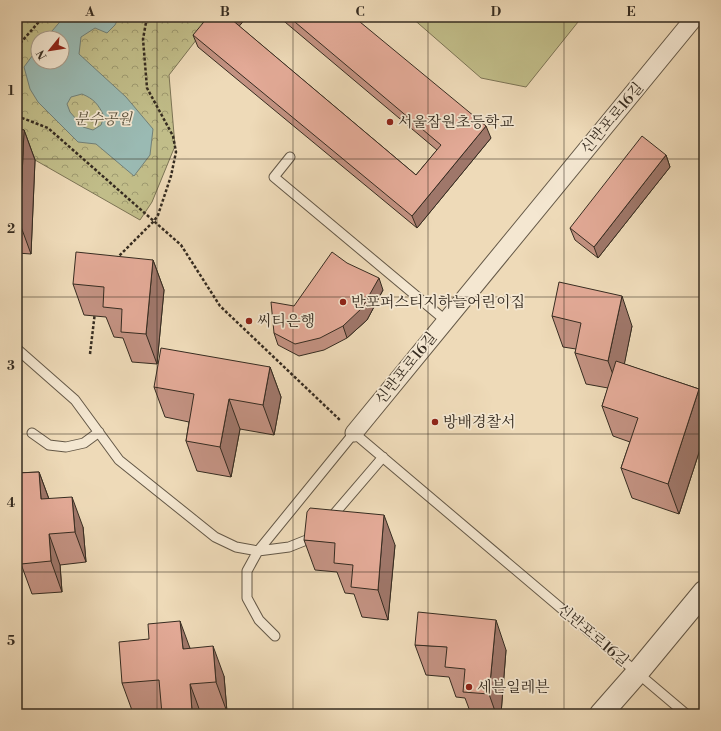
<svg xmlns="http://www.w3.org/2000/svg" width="721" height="731" viewBox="0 0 721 731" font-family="'Libre Bodoni','Noto Serif KR',serif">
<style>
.park{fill:url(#park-crowns);stroke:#7c7455;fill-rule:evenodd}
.garden{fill:#c1bd89;stroke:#7c7455}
.water{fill:#9abab3;stroke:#728179;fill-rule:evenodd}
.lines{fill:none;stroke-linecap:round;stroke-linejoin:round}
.service-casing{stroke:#645847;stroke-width:11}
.minor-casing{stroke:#645847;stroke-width:19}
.tertiary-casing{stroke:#645847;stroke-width:24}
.path{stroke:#362c21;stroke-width:2.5;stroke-dasharray:3 2;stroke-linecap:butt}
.service{stroke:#f4e7d1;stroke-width:9}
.minor{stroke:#f4e7d1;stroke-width:17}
.tertiary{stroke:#f4e7d1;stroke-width:22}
.wall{fill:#c39282;stroke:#362c21}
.shaded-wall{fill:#9f776a;stroke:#362c21}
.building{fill:#e3aa97;stroke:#362c21}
.grid{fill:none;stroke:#362c21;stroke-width:1;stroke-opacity:0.55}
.poi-dot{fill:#8f2418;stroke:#f4e7d1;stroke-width:1.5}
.labels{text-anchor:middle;stroke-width:3.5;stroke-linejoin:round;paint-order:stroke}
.street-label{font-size:15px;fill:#362c21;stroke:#f4e7d1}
.park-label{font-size:15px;font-style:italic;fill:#59503b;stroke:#f4e7d1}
.poi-label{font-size:15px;fill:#362c21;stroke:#f4e7d1;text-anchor:start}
.neatline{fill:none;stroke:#362c21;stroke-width:1.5}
.grid-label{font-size:13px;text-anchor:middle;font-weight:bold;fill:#362c21}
</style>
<defs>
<pattern id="park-crowns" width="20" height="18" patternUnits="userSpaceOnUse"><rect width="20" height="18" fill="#c1bd89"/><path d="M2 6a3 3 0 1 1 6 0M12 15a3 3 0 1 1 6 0" fill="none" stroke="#9e9a70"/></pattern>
</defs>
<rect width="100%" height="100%" fill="#eedab8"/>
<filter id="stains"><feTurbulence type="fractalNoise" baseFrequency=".005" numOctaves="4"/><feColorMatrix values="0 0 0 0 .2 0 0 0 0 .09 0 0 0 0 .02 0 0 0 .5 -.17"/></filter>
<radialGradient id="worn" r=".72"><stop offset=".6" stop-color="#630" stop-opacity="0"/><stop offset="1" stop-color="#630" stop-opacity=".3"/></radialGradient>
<path class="park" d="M17,17H214L169,75L175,146L152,202L140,220L35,160L17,153ZM38,38H62V62H38Z"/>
<path class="garden" d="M411,17H582L526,87L481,78Z"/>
<path class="water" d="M64,17H119L115,25L107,33L95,28L81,37L79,54L126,97L153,129L150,155L134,176L96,144L78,142L38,102L30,89L24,67L38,48V62H62V38H46ZM82,94C94,99 98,104 104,116L101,125L93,130L83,127L70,112L67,104L71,97Z"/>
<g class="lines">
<defs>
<path id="service" d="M290,157L274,177L445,320
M17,349L75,400L119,460L215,537L236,547L258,551L289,547L314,537
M32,433L49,445L66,447L84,443L99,432
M329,520L383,457
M275,636L259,620L247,598V571L258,551L354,433L686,714"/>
<path id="minor" d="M354,433L695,17"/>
<path id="tertiary" d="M601,714L637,673L704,592"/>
</defs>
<use href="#service" class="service-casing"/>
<use href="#minor" class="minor-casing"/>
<use href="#tertiary" class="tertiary-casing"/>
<path class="path" d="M17,47L43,17
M17,116L48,128L181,245L220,306L341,421
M116,259L154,221L158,215L171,176L176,152L173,136L147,88L143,39L147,17
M90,354L95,312"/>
<use href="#service" class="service"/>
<use href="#minor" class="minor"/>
<use href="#tertiary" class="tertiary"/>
</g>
<path class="wall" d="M279,17H354L491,138L417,228L198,47L193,35L239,26L416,175L437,150Z
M17,129L24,130L35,160L31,254L17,253Z
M666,155L670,167L598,258L575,240L570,228Z
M153,260L164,290L157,364L132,362L123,338L114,337L106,317L84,315L73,284Z
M383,290L367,320L347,338L324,350L299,356L278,345L274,333L294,306Z
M552,316L632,326L624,364L699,389L704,403V437L679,514L632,498L621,468L630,442L613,436L602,406L608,388L586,384L575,353L576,349L563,347Z
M270,367L281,397L274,435L240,429L231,477L197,471L186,441L189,422L165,417L154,387Z
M39,472L49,499L83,527L86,562L60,565L62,592L32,594L21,564L20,561H17V473Z
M304,540L395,545L388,620L362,617L354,594L345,593L337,572L315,570Z
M415,645L506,650L501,714H471L465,698L456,697L449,677L426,675Z
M190,648L224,676L227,712L202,714H162V710L133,713L122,683Z"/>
<path class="shaded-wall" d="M233,17H247L235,31L231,19Z
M486,126L491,138L417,228L412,216Z
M24,130L35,160L31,254L20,224Z
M666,155L670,167L598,258L594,247Z
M153,260L164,290L157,364L146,334Z
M379,278L383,290L367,320L347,338L343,326Z
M622,296L632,326L619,391L608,361Z
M270,367L281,397L274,435L263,405Z
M699,389L704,403V437L679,514L668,484Z
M229,399L240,429L231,477L220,447Z
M39,472L50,502L41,499Z
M72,497L83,527L86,562L75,532Z
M384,515L395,545L388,620L378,590Z
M49,534L60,565L62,592L51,561Z
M496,620L506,650L501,714H496L489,694Z
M180,621L191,651L183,649Z
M213,646L224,676L227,712L216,682Z
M190,684L201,714H193L192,711Z"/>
<path class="building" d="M208,17H233L231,19L416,175L441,145L289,17H354L486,126L412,216L193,35Z
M17,129L24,130L20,224H17Z
M642,136L666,155L594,247L570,228Z
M76,252L153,260L146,334L121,332L122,309L103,307L104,287L73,284Z
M332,252L347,263L379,278L362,308L343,326L320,338L295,344L274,333L271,302L294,306Z
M559,282L622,296L608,361L575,353L581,323L552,316Z
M161,348L270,367L263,405L229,399L220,447L186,441L194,394L154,387Z
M616,361L699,389L668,484L621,468L638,418L602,406Z
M39,472L41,499L72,497L75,532L49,534L51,561L21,564L18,530H17V473Z
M310,508L384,515L378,590L351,587L353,565L334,563L335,543L304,540L307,512Z
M418,612L496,620L489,694L463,692L465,669L445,667L447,647L415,645Z
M180,621L183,649L213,646L216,682L190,684L192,711L162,714L159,680L122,683L119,642L149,639L148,624Z"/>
<path class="grid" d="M157,17V714M293,17V714M428,17V714M564,17V714M17,159H704M17,297H704M17,434H704M17,572H704"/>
<g class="poi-dot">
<circle cx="390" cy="122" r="4"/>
<circle cx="343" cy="302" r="4"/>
<circle cx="249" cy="321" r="4"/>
<circle cx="435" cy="422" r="4"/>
<circle cx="469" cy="687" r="4"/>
</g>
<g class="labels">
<g class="street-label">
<text transform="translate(612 118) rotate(-50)" y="5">신반포로16길</text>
<text transform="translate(406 368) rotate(-51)" y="5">신반포로16길</text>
<text transform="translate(593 635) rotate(40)" y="5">신반포로16길</text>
</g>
<g class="park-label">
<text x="103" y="124">분수공원</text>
</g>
<g class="poi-label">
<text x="398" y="127">서울잠원초등학교</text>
<text x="351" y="307">반포퍼스티지하늘어린이집</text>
<text x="257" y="326">씨티은행</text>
<text x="443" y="427">방배경찰서</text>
<text x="477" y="692">세븐일레븐</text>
</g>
</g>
<rect width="721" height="731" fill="none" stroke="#eedab8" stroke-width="44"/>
<g transform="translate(50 50) rotate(240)"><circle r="19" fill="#f4e7d1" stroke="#a89c8b"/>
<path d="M0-3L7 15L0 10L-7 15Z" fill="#8f2418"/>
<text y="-6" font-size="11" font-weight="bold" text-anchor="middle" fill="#362c21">N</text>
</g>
<rect x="22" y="22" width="677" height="687" class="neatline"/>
<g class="grid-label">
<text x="90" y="16">A</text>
<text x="225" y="16">B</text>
<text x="360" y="16">C</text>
<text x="496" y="16">D</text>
<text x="631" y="16">E</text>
<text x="11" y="95">1</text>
<text x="11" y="233">2</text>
<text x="11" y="370">3</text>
<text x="11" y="507">4</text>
<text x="11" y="645">5</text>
</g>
<rect width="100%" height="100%" filter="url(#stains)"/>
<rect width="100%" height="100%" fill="url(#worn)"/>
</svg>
